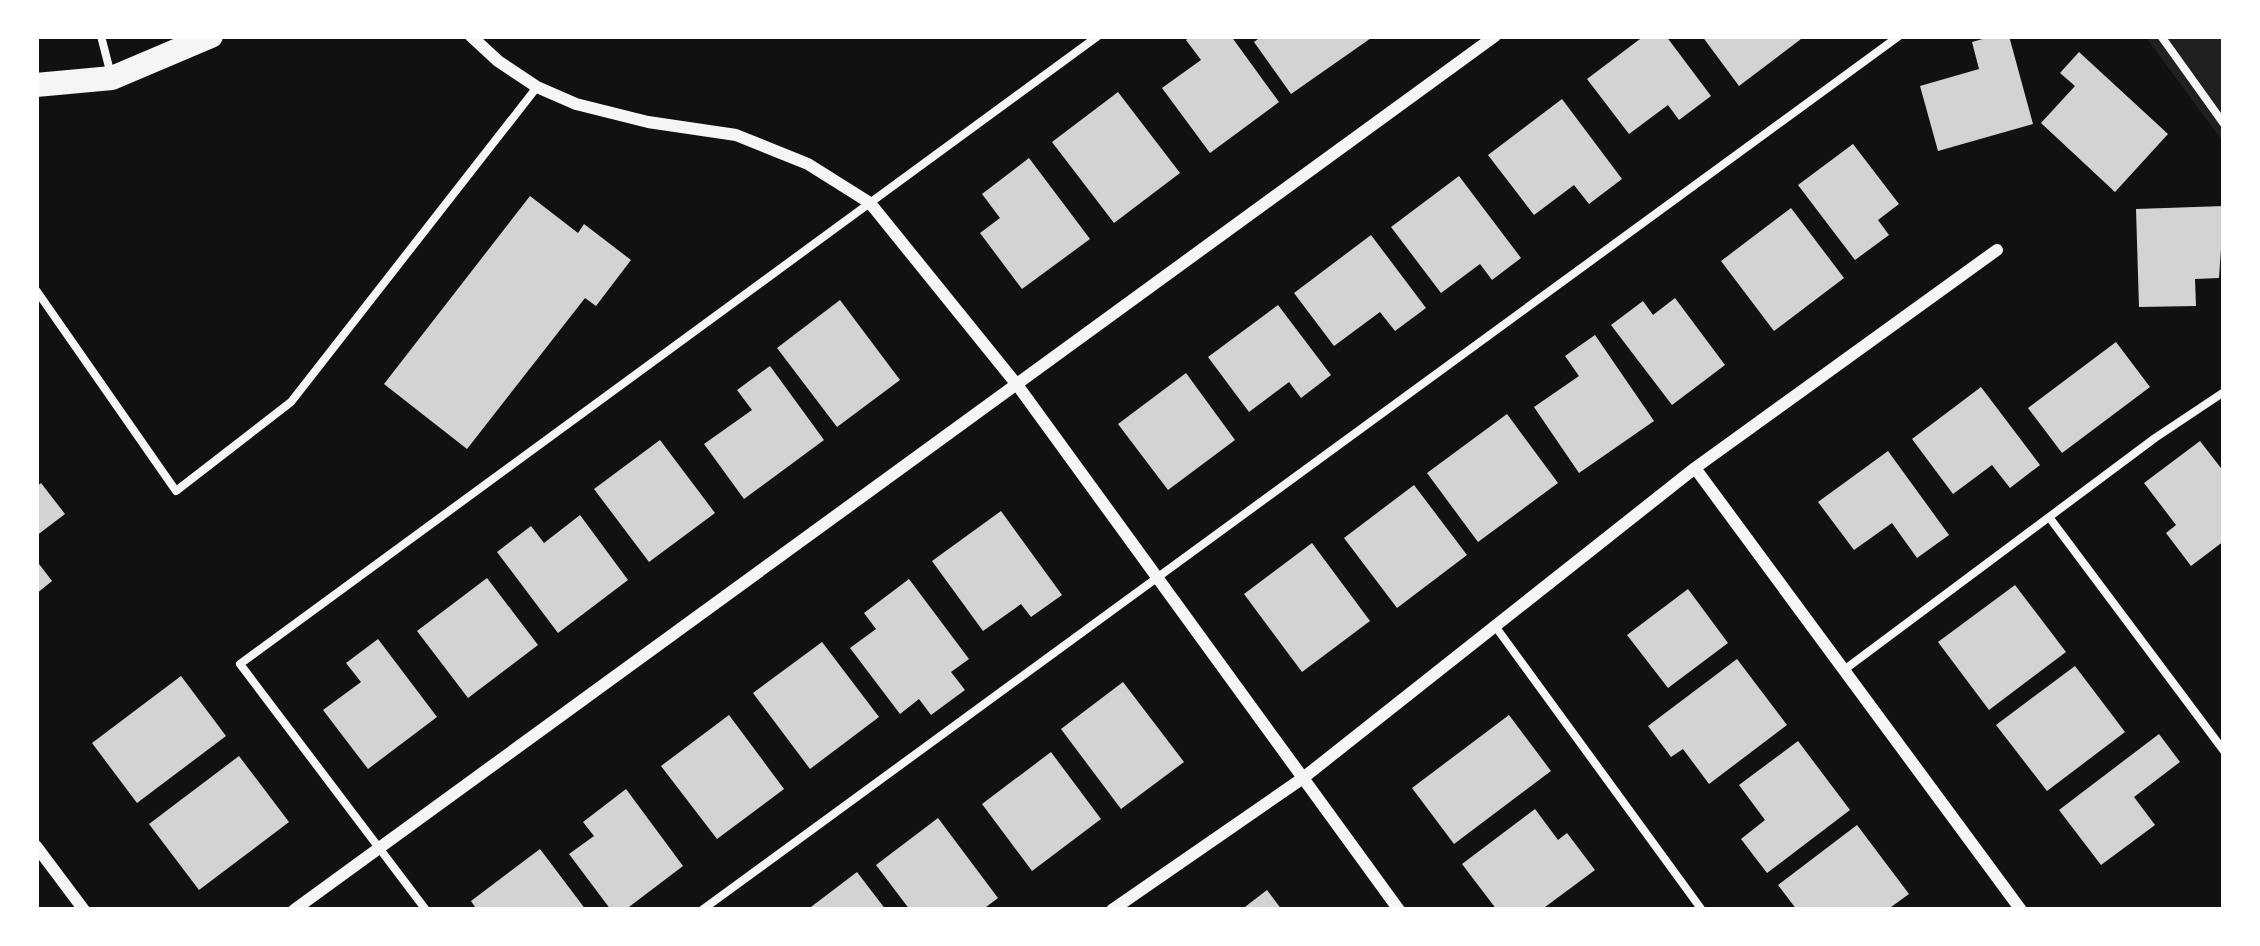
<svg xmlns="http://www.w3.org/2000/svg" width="2260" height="946" viewBox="0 0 2260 946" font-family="'Archivo Narrow',sans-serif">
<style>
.green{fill:#202020}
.building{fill:#d3d3d3}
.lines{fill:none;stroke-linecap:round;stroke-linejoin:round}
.service{stroke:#f5f5f5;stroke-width:8}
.minor{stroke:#f5f5f5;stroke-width:12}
.secondary{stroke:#f5f5f5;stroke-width:24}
</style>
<rect width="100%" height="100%" fill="#111"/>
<path class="green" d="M2145,36H2224V143Z"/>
<path class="building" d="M1191,36H1231L1279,102L1210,153L1162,88L1201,60L1186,40Z
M1262,36H1374L1291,94L1254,42Z
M1644,36H1666L1711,96L1679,120L1668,105L1629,134L1587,79Z
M1702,36H1805L1739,86Z
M1993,36H2009L2033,124L1938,151L1920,86L1979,69L1972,42Z
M2079,52L2168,134L2115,192L2041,123L2075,86L2060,73Z
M1118,92L1180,173L1114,223L1052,142Z
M1562,99L1622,179L1589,204L1574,185L1534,215L1488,155Z
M1853,144L1899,204L1878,220L1889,235L1855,260L1798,185Z
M1029,158L1090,239L1022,289L980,233L1000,218L982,194Z
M1459,176L1521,258L1492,280L1480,264L1441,293L1391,227Z
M530,196L578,233L584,224L631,260L596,306L585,298L467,449L384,384Z
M2224,206L2219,278L2195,279L2196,306L2139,307L2136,209Z
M1791,208L1844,278L1774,331L1721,261Z
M1371,235L1426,308L1395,331L1380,312L1334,346L1294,293Z
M1675,298L1725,365L1672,405L1611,325L1643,301L1653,315Z
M840,300L900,380L837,427L777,348Z
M1278,305L1331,375L1301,398L1289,382L1249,412L1208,357Z
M1595,335L1654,421L1579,473L1534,407L1579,376L1565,356Z
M2116,342L2150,387L2062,453L2028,408Z
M770,366L824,440L744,499L704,444L752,410L737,390Z
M1186,373L1235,440L1168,490L1118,424Z
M1981,387L2040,465L2010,488L1992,465L1953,494L1912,439Z
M1507,414L1558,483L1478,542L1427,473Z
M660,440L715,513L649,562L594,489Z
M2200,441L2224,472V541L2191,566L2166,533L2176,525L2144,483Z
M1888,451L1949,535L1917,558L1892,523L1854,550L1818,502Z
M41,483L65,514L36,536V487Z
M1414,485L1467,555L1397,608L1344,538Z
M1001,511L1062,595L1031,617L1021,604L983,631L932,561Z
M580,515L628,580L558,633L497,552L531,526L544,543Z
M1312,543L1370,621L1302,672L1244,594Z
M36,560L52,581L36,594Z
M487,578L538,645L468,698L417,631Z
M909,579L969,659L951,672L965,690L931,715L919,699L900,714L850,648L876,629L864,613Z
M2015,585L2066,652L1989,710L1938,642Z
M1688,589L1728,643L1668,688L1627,635Z
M378,639L437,717L368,769L323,710L361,682L346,663Z
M822,642L879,717L810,769L753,693Z
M1737,659L1787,725L1709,784L1683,749L1671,757L1648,726Z
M2075,666L2125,732L2047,791L1996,725Z
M181,676L226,736L137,803L92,743Z
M1123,682L1184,762L1121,809L1061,729Z
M729,715L784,789L717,839L661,766Z
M1509,715L1551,771L1454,844L1412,788Z
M2159,734L2180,762L2134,797L2155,825L2101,865L2059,810Z
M1798,741L1850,810L1767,873L1741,839L1765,820L1739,785Z
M1051,752L1101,819L1032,871L982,804Z
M239,756L289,822L199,890L149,824Z
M626,789L683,866L625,910H611L569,854L594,836L583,822Z
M1535,809L1558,840L1567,833L1595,870L1541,910H1497L1462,864Z
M938,818L998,898L982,910H910L876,865Z
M1857,825L1909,894L1887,910H1797L1778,885Z
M540,849L586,910H477L471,901Z
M857,872L886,910H807Z
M1267,890L1282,910H1241Z"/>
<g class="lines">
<path class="service" d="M101,36L111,75
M2161,36L2224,124
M36,290L176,491L291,402L537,87
M2049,517L2224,751
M1495,626L1702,910
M1844,670L2155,438L2224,392
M426,910L240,664L1098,36
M702,910L1899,36"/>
<path class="minor" d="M471,36L498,61L537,87L576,104L648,122L736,135L808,164L870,203L1018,386L1399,910
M1695,468L2021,910
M36,846L84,910
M294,910L1495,36
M1112,910L1303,778L1695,468L1997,250"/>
<path class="secondary" d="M36,85L112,78L211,36"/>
</g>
<rect width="2260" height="946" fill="none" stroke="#ffffff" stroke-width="78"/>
</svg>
